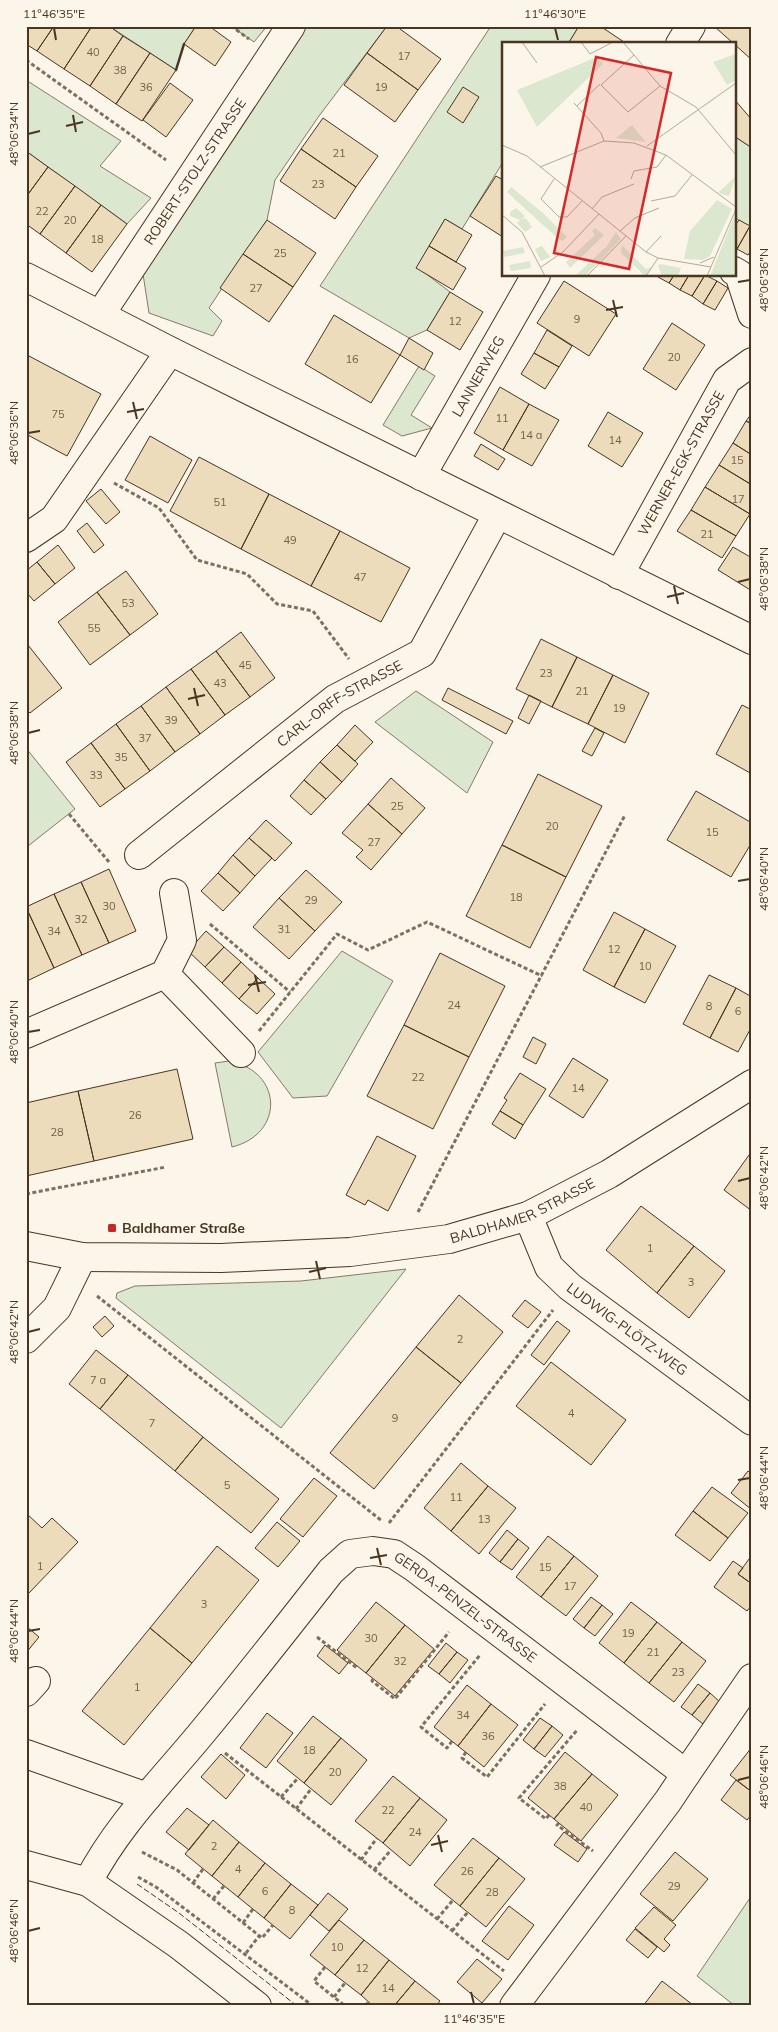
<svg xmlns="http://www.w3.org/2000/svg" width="778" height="2032" viewBox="0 0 778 2032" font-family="Mulish,sans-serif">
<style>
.green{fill:#dce7d0;stroke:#887966}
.building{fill:#ecdcbc;stroke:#4a3520}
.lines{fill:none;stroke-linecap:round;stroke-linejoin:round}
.minor-casing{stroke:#4a3520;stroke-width:30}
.path{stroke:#7f6f5c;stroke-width:3;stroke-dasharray:4 2.5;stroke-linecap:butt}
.minor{stroke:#fbf6e9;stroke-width:28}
.fence{stroke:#4a3520;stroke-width:1;stroke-dasharray:6 2.5;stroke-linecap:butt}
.wall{stroke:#4a3520;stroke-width:2.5}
.ticks{fill:none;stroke:#4a3520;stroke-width:2}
.poi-dot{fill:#c62828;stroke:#fbf6e9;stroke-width:2}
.labels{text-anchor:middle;stroke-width:4;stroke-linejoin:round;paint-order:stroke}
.number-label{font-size:11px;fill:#725f47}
.street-label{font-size:14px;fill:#4a3520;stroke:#fbf6e9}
.poi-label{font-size:14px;font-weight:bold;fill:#4a3520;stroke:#fbf6e9;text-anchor:start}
.inset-road{fill:none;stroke:#b4a999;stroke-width:1}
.view{fill:#d62828;fill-opacity:0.15;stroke:#d62828;stroke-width:2.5}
.inset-edge{fill:none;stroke:#4a3520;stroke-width:2.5}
.neatline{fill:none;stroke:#4a3520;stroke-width:2}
.ticks-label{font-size:12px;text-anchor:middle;fill:#4a3520}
</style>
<rect width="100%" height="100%" fill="#fbf6e9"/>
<path class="green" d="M109,26H196L184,44L176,70Z
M231,26H267L254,42Z
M305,26H387L319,116L275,180L267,220L209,308L222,321L213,336L149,313L143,274Z
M491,26H579L568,44H503V162L462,229L445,219L417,267L450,292L427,330L409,338L320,286Z
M26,80L121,141L100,166L151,198L127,224L26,151Z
M734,136L752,148V228L734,217Z
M419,366L435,376L411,415L432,428L402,436L383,425Z
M416,691L493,742L467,793L375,722Z
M26,748L75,809L28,846L26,844Z
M342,951L393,981L327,1096L293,1098L258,1052Z
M229,1061C283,1071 285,1134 232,1147L215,1063Z
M406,1269L281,1428L116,1298L117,1293L135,1286L301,1281Z
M752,1895V2006H735L697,1976Z"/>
<path class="building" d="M26,26H54L37,51L26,44Z
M54,26H92L64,69L37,51Z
M92,26H109L123,36L90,86L64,69Z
M196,26H209L231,42L215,66L184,44Z
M387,26H396L441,59L418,90L367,53Z
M579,26H600L627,44H568Z
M716,26H752V60L715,27Z
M123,36L150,53L116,104L90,86Z
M150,53L176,70L142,121L116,104Z
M367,53L418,90L395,122L344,85Z
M170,83L193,100L166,137L143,120Z
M463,87L479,97L463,123L447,112Z
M734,99L752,120V148L734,136Z
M323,118L378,156L356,187L301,149Z
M301,149L356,187L335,219L280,181Z
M26,151L48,167L26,197Z
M48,167L75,186L40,234L26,224V197Z
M496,176L503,180V237L470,216Z
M75,186L101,205L66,253L40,234Z
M101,205L127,224L92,272L66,253Z
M445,219L472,235L456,262L429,246Z
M267,220L316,253L293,287L243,254Z
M739,220L750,226L737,249L734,247V227Z
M750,226L752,228V249L748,255L737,249Z
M429,246L466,268L453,290L416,268Z
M243,254L293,287L269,322L220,288Z
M659,275H674L669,283L658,277Z
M674,275H689L680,290L669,283Z
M689,275H705L692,296L680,290Z
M705,275L717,281L703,304L692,296Z
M564,281L616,314L589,356L537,323Z
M717,281L728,288L715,310L703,304Z
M450,292L483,312L460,350L427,330Z
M334,315L400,355L371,403L305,364Z
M672,323L705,345L676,390L643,369Z
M547,330L572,346L559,367L534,353Z
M409,338L433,353L424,370L400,355Z
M534,353L559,367L545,389L521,374Z
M29,356L101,394L67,456L26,434V362Z
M500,387L529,404L503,450L474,433Z
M529,404L559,420L532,466L503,450Z
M608,412L643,433L622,467L588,446Z
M752,413V424L746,421Z
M746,421L752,424V455L733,443Z
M150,436L192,460L168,503L125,480Z
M733,443L752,455V485L719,465Z
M481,444L505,459L498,470L474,456Z
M199,457L269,494L241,549L170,511Z
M719,465L752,485V510L750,514L705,487Z
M705,487L750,514L736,536L691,510Z
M101,489L120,512L106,524L86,501Z
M269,494L340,531L311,586L241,549Z
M691,510L736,536L722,558L677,531Z
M87,523L104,545L94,553L77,531Z
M340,531L410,568L381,622L311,586Z
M58,545L75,568L55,584L37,562Z
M733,547L752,558V591L718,570Z
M37,562L55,584L34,601L26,592V571Z
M126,571L158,614L130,635L97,592Z
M97,592L130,635L90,665L58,622Z
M241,632L275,678L250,697L216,651Z
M541,639L577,657L552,707L516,689Z
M28,645L62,688L30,713L26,709Z
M216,651L250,697L225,715L191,669Z
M577,657L613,675L588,724L552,707Z
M191,669L225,715L200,734L166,687Z
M613,675L649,693L625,743L588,724Z
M166,687L200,734L175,752L141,706Z
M448,688L513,721L506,734L442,700Z
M529,695L541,701L529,724L518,718Z
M742,705L752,710V774L716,754Z
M141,706L175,752L150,771L116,724Z
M116,724L150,771L125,789L91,743Z
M355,725L373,742L355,761L337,745Z
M595,728L604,733L592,756L582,751Z
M91,743L125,789L100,807L66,762Z
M337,745L358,764L342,782L320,762Z
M320,762L342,782L326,799L304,780Z
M538,774L602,806L566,877L502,845Z
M391,778L425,808L402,834L368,804Z
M304,780L326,799L311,815L290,796Z
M696,791L752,823V842L731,877L667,840Z
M368,804L402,834L371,870L356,857L363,850L342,833Z
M266,820L292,843L275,861L249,838Z
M249,838L272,858L255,876L233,855Z
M502,845L566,877L530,948L466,916Z
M233,855L255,876L240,893L218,873Z
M109,869L136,931L109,943L81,882Z
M306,870L342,902L315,931L279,898Z
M218,873L240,893L223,911L201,891Z
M81,882L109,943L82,955L54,894Z
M54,894L82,955L54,968L26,907Z
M279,898L315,931L289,959L253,927Z
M26,907L54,968L27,981L26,979Z
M614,912L645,929L614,987L583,970Z
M645,929L676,946L645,1003L614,987Z
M206,931L224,947L205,967L188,951Z
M224,947L241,962L222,983L205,967Z
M440,953L505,986L469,1057L404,1025Z
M241,962L258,978L239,999L222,983Z
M709,975L736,988L710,1038L683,1024Z
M258,978L275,994L257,1014L239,999Z
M736,988L752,997V1026L738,1052L710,1038Z
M404,1025L469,1057L433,1129L367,1096Z
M533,1037L546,1044L536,1064L523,1057Z
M573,1058L608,1080L583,1118L549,1096Z
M177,1069L193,1139L94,1161L78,1091Z
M520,1073L546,1089L523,1125L500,1111L507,1100L504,1098Z
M78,1091L94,1161L26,1176V1103Z
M500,1111L523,1125L515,1139L492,1124Z
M377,1136L416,1156L388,1211L368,1200L365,1205L346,1195Z
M749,1155L752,1157V1211L724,1190Z
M641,1206L694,1246L657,1293L606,1250Z
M694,1246L725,1271L689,1318L657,1293Z
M459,1295L503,1332L461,1383L416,1347Z
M525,1300L541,1312L528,1328L512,1316Z
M105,1316L114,1326L102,1337L93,1327Z
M557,1321L570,1331L544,1365L531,1355Z
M416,1347L461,1383L374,1489L330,1453Z
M96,1350L128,1375L100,1409L69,1384Z
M551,1362L626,1420L591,1465L516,1406Z
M128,1375L203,1437L175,1471L100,1409Z
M203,1437L279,1499L251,1533L175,1471Z
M461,1463L488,1486L451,1531L424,1508Z
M748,1471L752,1474V1510L731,1493Z
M314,1478L337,1496L303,1537L280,1519Z
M488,1486L516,1508L479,1554L451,1531Z
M712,1487L748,1513L728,1538L693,1511Z
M693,1511L728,1538L710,1561L675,1535Z
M26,1513L42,1528L52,1518L78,1542L29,1593L26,1591Z
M277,1522L300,1541L278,1567L255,1548Z
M507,1530L518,1539L500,1562L489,1553Z
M548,1536L574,1556L541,1597L516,1577Z
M518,1539L529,1548L512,1570L500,1562Z
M217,1546L259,1580L192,1663L150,1628Z
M752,1555V1584L738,1574Z
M574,1556L598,1576L566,1616L541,1597Z
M733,1561L743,1568L738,1574L752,1584V1605L747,1611L714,1587Z
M591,1597L602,1605L584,1628L573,1619Z
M376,1602L405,1625L366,1673L337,1650Z
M631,1602L657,1622L624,1663L599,1643Z
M602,1605L613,1614L595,1636L584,1628Z
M657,1622L682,1642L649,1683L624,1663Z
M405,1625L434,1649L395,1696L366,1673Z
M26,1626L39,1637L26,1653Z
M150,1628L192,1663L124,1745L82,1711Z
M682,1642L706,1661L674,1702L649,1683Z
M446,1643L457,1652L439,1674L428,1666Z
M325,1645L348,1663L339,1674L317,1656Z
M457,1652L468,1660L450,1683L439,1674Z
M698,1684L710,1693L692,1715L681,1707Z
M467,1685L491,1704L458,1746L434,1727Z
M710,1693L720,1702L703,1724L692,1715Z
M491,1704L518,1725L484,1767L458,1746Z
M267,1713L293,1733L266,1768L240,1748Z
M313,1716L341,1738L304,1783L277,1761Z
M540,1718L552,1726L534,1749L523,1740Z
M552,1726L563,1735L545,1757L534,1749Z
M341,1738L367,1760L331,1805L304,1783Z
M752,1747V1792L730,1775Z
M565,1752L592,1774L554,1819L528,1798Z
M221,1754L245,1775L226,1799L201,1777Z
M592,1774L618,1795L581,1841L554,1819Z
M393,1776L420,1798L383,1843L355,1821Z
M736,1780L752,1792V1814L747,1820L721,1800Z
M420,1798L447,1820L410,1866L383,1843Z
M187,1808L209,1825L189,1850L166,1832Z
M213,1820L239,1842L212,1876L185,1854Z
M564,1832L587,1849L578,1862L554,1845Z
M473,1838L499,1858L460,1906L434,1885Z
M239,1842L265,1863L238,1897L212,1876Z
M675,1852L708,1879L673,1921L640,1894Z
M499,1858L525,1879L486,1927L460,1906Z
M265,1863L291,1884L264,1918L238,1897Z
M291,1884L318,1905L290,1939L264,1918Z
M328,1893L348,1909L329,1931L310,1915Z
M509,1906L534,1925L508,1960L482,1941Z
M654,1907L676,1925L664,1939L670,1945L664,1952L635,1928Z
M339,1920L364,1940L335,1975L310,1955Z
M635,1929L657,1947L648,1958L626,1940Z
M364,1940L389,1960L361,1995L335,1975Z
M477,1959L502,1979L482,2003L457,1982Z
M389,1960L415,1981L394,2006H373L361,1995Z
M415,1981L440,2001L436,2006H394Z
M662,1981L693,2005V2006H643Z"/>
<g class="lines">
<defs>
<g id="minor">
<path d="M680,44L691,26"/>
<path d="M734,271L739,274L752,314"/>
<path d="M26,277L170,351L752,640"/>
<path id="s1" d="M100,315L291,26"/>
<path id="s2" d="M421,476L536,275"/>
<path d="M26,538L54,519L170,351"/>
<path id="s3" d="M619,575L727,380L752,362"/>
<path id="s4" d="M139,855L335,699L422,653L497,515"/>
<path d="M165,974L241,1053"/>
<path d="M26,1034L165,974L182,940L174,893"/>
<path id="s5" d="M528,1216L549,1267L570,1287L752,1421"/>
<path id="s6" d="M26,1246L82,1257L221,1258L350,1252L449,1239L528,1216L609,1174L752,1084"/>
<path d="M26,1339L57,1308L82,1257"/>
<path d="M26,1692L36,1681"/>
<path d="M26,1754L147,1797"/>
<path d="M686,1774L752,1678"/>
<path d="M26,1865L88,1882L179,1945L257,2006"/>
<path id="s7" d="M88,1882C116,1827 161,1782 200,1735C245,1681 288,1626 331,1571L350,1554L373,1551L394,1554L415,1568L686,1774L668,1801L514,2006"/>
</g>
</defs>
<use href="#minor" class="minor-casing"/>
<path class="path" d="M231,26L249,39
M26,60L166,160
M114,483L159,508L197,560L247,574L277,604L313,611L349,659
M69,814L109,862
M210,924L290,992
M259,1031L337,934L368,950L427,922L542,976
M26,1194L166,1167
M418,1212L625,815
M97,1296L382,1521
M389,1523L553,1310
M317,1637L357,1668L358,1667
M373,1679L372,1681L395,1699L449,1632
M452,1741L447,1748L421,1727L480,1655
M466,1752L462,1758L487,1777L545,1704
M225,1753L504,1971
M281,1797L298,1778
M296,1809L311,1789
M549,1815L546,1819L519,1798L578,1729
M559,1823L557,1825L593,1851
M142,1852L177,1870L262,1938L273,1925
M361,1860L377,1838
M374,1870L391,1850
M138,1877L156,1887L313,2006
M193,1883L203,1869
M213,1899L224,1886
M437,1919L453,1900
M243,1923L253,1909
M452,1931L468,1912
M246,1953L259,1936
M325,1967L314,1981L345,2006
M334,1997L345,1983
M366,2006L368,2002"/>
<use href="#minor" class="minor"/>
<path class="fence" d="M137,1884L179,1913L297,2006"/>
<path class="wall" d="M176,70L184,44"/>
</g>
<path class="ticks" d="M54,28L56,40M555,28L558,40M73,115L76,132M66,126L83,122M28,134L40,131M738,282L750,280M613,300L617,317M606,310L623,307M133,402L137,419M127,412L144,409M28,433L40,431M738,582L750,579M674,586L678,604M667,597L684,593M194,688L198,706M188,699L205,695M28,733L40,730M738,881L750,879M255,975L259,992M248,985L266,982M28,1032L40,1030M738,1181L750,1178M316,1261L320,1279M309,1272L326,1268M28,1332L40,1329M738,1480L750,1478M377,1548L381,1565M370,1558L387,1555M28,1631L40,1629M738,1780L750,1777M438,1835L442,1852M431,1845L448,1841M28,1931L40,1928M471,1992L474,2004"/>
<rect class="poi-dot" x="107" y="1223" width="10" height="10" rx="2.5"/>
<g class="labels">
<g class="number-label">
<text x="93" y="56">40</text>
<text x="404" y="60">17</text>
<text x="120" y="74">38</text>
<text x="146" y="91">36</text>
<text x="381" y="91">19</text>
<text x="339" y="157">21</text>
<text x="318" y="188">23</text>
<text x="42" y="215">22</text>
<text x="70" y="224">20</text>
<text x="97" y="243">18</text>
<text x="280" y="257">25</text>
<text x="256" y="292">27</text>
<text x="577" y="323">9</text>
<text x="455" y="325">12</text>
<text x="674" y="361">20</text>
<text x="352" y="363">16</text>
<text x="58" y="418">75</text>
<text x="502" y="422">11</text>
<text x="531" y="439">14 a</text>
<text x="615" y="444">14</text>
<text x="737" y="464">15</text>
<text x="738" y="503">17</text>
<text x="220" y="506">51</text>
<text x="707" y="538">21</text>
<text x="290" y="544">49</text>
<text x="360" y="581">47</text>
<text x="128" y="607">53</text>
<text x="94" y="632">55</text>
<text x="245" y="669">45</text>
<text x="546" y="677">23</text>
<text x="220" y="687">43</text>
<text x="582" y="695">21</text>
<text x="619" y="712">19</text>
<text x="171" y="724">39</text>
<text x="145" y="742">37</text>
<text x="121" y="761">35</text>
<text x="96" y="779">33</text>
<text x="397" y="810">25</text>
<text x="552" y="830">20</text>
<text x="712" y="836">15</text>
<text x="374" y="846">27</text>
<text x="516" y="901">18</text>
<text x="311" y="904">29</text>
<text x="109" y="910">30</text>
<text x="81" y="923">32</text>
<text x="284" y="933">31</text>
<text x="54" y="935">34</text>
<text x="614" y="953">12</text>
<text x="645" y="970">10</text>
<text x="454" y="1009">24</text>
<text x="709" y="1010">8</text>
<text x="738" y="1015">6</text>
<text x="418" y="1081">22</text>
<text x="578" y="1092">14</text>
<text x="135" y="1119">26</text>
<text x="57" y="1136">28</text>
<text x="650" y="1252">1</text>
<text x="691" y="1286">3</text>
<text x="460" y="1343">2</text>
<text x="98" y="1384">7 a</text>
<text x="571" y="1417">4</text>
<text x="395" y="1422">9</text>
<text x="152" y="1427">7</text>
<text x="227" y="1489">5</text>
<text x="456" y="1501">11</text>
<text x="484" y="1523">13</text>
<text x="40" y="1570">1</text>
<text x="545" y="1571">15</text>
<text x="570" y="1590">17</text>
<text x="204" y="1608">3</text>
<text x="628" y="1637">19</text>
<text x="371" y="1642">30</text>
<text x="653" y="1656">21</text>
<text x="400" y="1665">32</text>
<text x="678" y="1676">23</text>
<text x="137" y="1691">1</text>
<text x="463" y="1719">34</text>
<text x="488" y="1740">36</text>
<text x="309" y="1754">18</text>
<text x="335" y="1776">20</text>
<text x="560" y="1790">38</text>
<text x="586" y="1811">40</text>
<text x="388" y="1814">22</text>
<text x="415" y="1836">24</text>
<text x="214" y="1850">2</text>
<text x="238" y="1873">4</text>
<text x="467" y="1875">26</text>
<text x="674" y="1890">29</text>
<text x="265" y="1895">6</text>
<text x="492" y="1896">28</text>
<text x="292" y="1914">8</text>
<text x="337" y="1951">10</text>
<text x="362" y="1972">12</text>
<text x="388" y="1992">14</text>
</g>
<g class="street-label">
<text dy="5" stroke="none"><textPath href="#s1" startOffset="172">ROBERT-STOLZ-STRASSE</textPath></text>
<text dy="5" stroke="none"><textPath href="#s2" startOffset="115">LANNERWEG</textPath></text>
<text dy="5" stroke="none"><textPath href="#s3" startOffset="128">WERNER-EGK-STRASSE</textPath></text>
<text dy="5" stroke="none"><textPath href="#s4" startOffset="252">CARL-ORFF-STRASSE</textPath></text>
<text dy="5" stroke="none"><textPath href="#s6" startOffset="504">BALDHAMER STRASSE</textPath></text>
<text dy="5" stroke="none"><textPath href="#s5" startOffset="155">LUDWIG-PLÖTZ-WEG</textPath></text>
<text dy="5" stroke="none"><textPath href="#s7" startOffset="554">GERDA-PENZEL-STRASSE</textPath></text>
</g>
<g class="poi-label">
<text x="122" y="1233">Baldhamer Straße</text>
</g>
</g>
<g transform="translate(502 42)">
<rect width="234" height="234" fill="#fbf6e9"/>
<path d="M234,12V38L225,43L211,20ZM95,15L101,22L35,85L15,48ZM130,83L143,99V100L114,96ZM234,134L227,154L217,151V150ZM9,145L41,171L65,195L60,199L52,193L5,150ZM215,158L230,167L208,214L201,218L182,217L188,189ZM14,166L23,174L20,177L24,176L30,185L23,190L15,181L18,178L8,174V170ZM234,169V234H208L219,207ZM93,186L102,193L68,226L64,220L93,193L90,189ZM114,190L119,197L83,234H73L105,204ZM120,203L144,227L150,225L143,234L119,211ZM40,204L48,215L53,213L39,219L33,207ZM21,205L23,211L2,215L1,209ZM28,219L29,226L9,229L7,223ZM158,222L179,226L176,234H160L156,224Z" fill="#dce7d0"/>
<path class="inset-road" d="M20,0L35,21M79,0L88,12L111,0M121,0L158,44L194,65L234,113M132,13L99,43L126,70L158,44M72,61L99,91L102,99M75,64L98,42M0,103L25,114L144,210L156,216L209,225M145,104L234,41M38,125L102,99L132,101L164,113L234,165M52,137L39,157L57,175H65L80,159M129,137L132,129L155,125L164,113M149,159L173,154L190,133M90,167L100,155L132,142M0,173L20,190L43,234M118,189L133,176L157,166M144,210L159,194M198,221L212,215M39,225L61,210L97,172M85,234L124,194M144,234L156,216M205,234L234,167"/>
<path class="view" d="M94,15L169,31L127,227L52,211Z"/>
<rect width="234" height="234" class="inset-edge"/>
</g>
<rect width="778" height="2032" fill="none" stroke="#fbf6e9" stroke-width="55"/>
<rect x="28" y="28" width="722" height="1976" class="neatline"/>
<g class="ticks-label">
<text x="54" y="18">11°46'35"E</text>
<text x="555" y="18">11°46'30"E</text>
<text transform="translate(14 134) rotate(-90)" y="4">48°06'34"N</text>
<text transform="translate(764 280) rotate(-90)" y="4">48°06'36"N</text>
<text transform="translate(14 433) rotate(-90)" y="4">48°06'36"N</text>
<text transform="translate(764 579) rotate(-90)" y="4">48°06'38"N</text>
<text transform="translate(14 733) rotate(-90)" y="4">48°06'38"N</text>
<text transform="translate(764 879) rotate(-90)" y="4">48°06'40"N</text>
<text transform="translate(14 1032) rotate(-90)" y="4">48°06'40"N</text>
<text transform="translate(764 1178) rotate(-90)" y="4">48°06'42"N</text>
<text transform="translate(14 1332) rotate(-90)" y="4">48°06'42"N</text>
<text transform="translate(764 1478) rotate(-90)" y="4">48°06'44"N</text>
<text transform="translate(14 1631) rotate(-90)" y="4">48°06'44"N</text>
<text transform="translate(764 1777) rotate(-90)" y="4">48°06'46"N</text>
<text transform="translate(14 1931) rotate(-90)" y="4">48°06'46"N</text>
<text x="474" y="2023">11°46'35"E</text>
</g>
</svg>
